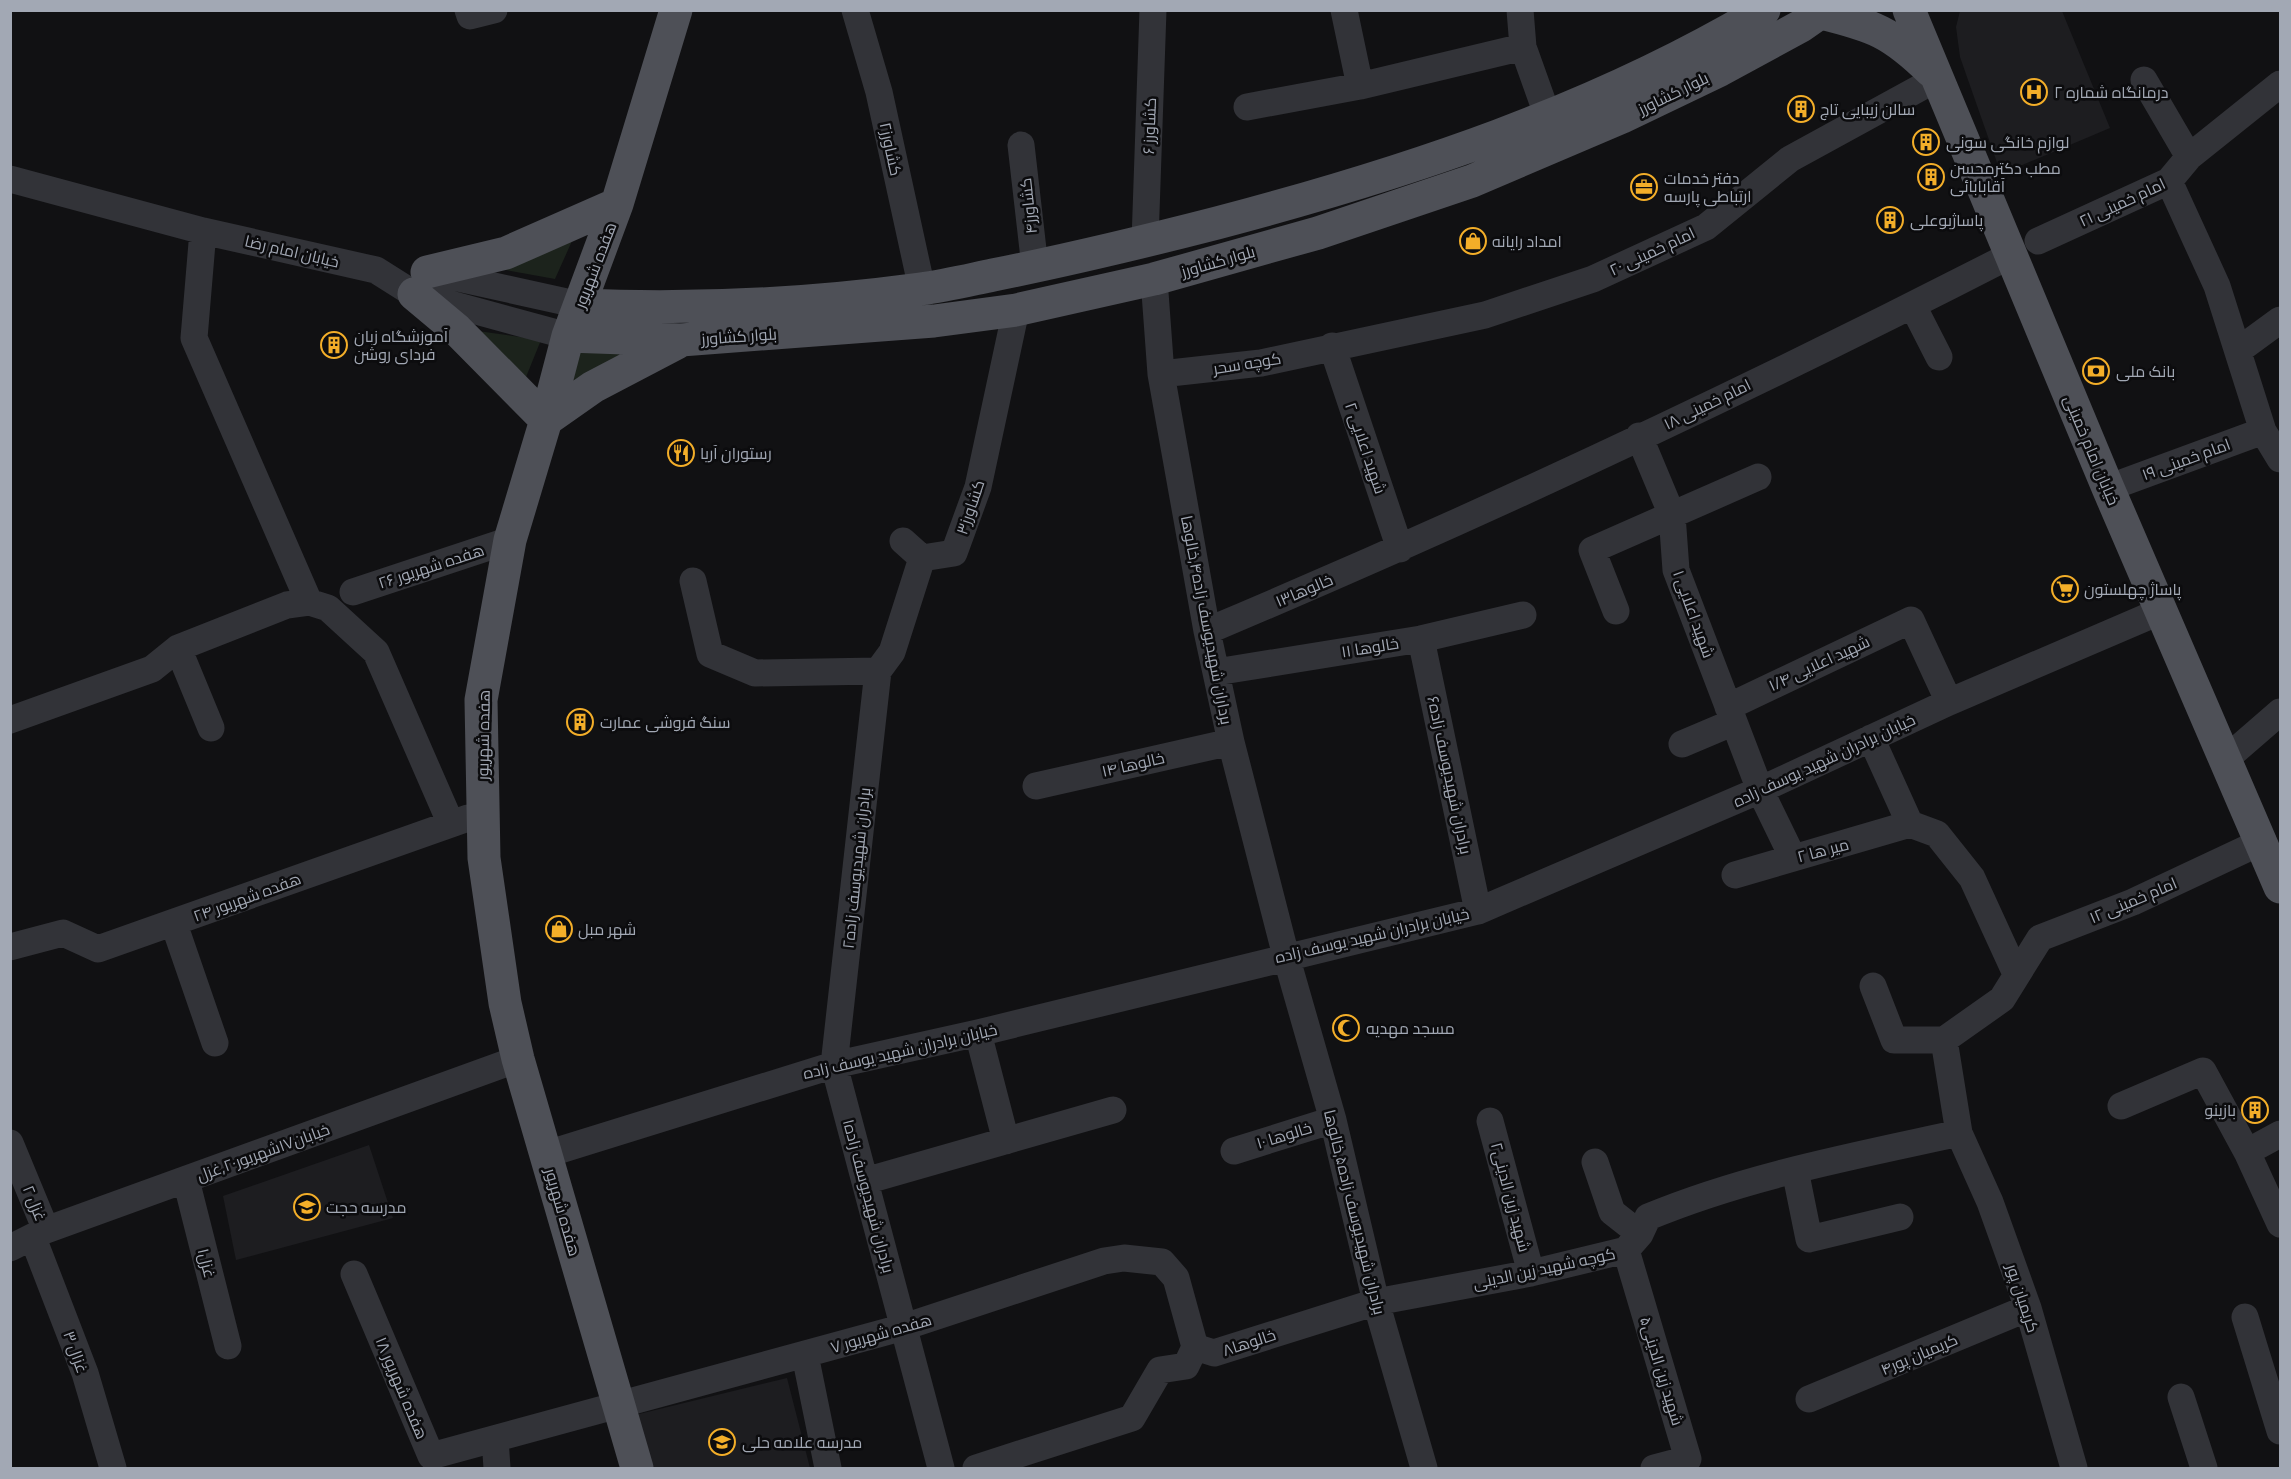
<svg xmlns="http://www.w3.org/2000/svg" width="2291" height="1479" viewBox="0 0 2291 1479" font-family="'Titillium Web',Cairo,sans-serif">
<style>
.built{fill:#1d1d20}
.green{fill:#1c231c}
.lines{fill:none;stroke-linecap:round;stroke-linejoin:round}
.minor{stroke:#323338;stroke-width:27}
.major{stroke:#4e5057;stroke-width:33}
.labels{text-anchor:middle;stroke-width:5;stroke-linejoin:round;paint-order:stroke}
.poi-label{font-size:16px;fill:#a2a8b4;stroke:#0c0c0e;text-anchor:start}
.street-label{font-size:16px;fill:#a2a8b4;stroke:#0c0c0e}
</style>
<rect width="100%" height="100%" fill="#111113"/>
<path class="built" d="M1960,11H2062L2110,128L2001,174L1960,57L1956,27Z
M369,1145L393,1218L236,1260L223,1196Z
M787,1378L810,1468H648L635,1415Z"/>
<path class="green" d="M572,241L555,279L489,267Z
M478,331L541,340L524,382Z
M580,352H626L572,384Z"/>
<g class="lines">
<path class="minor" d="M468,10L470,16L494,10
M855,10L879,92L922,289
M1344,10L1360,86
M1520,10L1523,47L1548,117
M2144,80L2189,157
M1247,107L1360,86L1523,47
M1021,145L1035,267
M10,179L203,231L376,270L414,294L568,336
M2169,181L2217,286L2263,431L2280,459
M203,231L194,338L309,602
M1145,241L1153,10
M2038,241L2169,181L2189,157L2280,84
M431,272L580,305
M1154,279L1161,374L1207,631L1231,742L1286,956L1333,1120L1376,1302L1424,1468
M1913,306L1939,357
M1332,346L1400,549
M2239,350L2280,320
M1161,374L1261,363L1485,315L1593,279L1706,227L1790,159L1938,78
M1639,436L1672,515L1676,570L1760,790L1793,858
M2108,488L2263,431
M903,541L922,558
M693,581L710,654L755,673L878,671
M353,592L510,540
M1616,611L1592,550L1758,477
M1207,631C1480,516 1748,390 2011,255
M1421,639L1478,911
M178,648L211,728
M1216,672L1421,639L1523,615
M1728,707L1911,620L1949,702
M10,720L152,669L178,648L287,605L309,602L328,608L376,652L451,824
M1871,738L1910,824
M1682,744L1734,722
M2227,758L2280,712
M1036,786L1231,742
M1910,824L1937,834L1972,878L2016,974
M1735,875L1910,824
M174,924L215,1043
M10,947L63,933L98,949L468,818
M1873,986L1894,1040H1944
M978,1033L1006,1141
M2121,1106L2203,1071L2247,1152L2280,1224
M1490,1121L1531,1273
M10,1143L46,1230
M1234,1151L1333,1120
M2247,1152L2280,1134
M547,1154L834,1065L978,1033L1478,911L1760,790L1949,702L2161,611
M1595,1162L1612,1212L1640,1234
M1795,1170L1809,1239L1900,1217
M186,1180L228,1346
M865,1181L1113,1110
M33,1238L85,1373L113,1468
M10,1248L46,1230L518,1059
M1626,1250L1688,1459L1654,1468
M354,1274L431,1456L904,1327L1104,1261L1124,1258L1162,1262L1176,1278L1195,1347L1214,1353L1376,1302L1531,1273L1626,1250L1640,1234L1648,1217C1747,1176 1854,1156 1959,1133
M2245,1317L2280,1431
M805,1355L828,1468
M2181,1397L2204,1468
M1809,1399L2028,1308
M495,1439L497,1468
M941,1468L834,1065L878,671L892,652L922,558L954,553L978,487L1016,310
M976,1468L1132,1418L1160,1370L1186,1366L1195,1347
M2074,1468L2028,1308L1990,1202L1959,1133L1944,1040L2002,999L2040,938L2133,902L2263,841"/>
<path class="major" d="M1909,10L2108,488L2280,887
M1821,13C1874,26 1891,32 1931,71
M427,272L506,253L617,204
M414,294L457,330L546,420L593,387L677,343
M580,305C693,310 808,304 920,289C945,286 969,280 993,275C1068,260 1143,242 1217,223C1407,173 1595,111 1764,10
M568,336L681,340L934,321L1016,310L1154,279L1318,233L1472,181L1622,117L1720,70L1801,26L1824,10
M637,1468L518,1059L505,1003L484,858L481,700L510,540L546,420L568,336L617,204L676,10"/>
</g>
<defs>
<symbol id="hospital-ring" viewBox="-11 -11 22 22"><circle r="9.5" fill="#0c0c0e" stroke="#f3ae29" stroke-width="1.5"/><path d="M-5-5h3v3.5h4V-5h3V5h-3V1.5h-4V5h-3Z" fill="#f3ae29"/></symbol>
<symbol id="building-ring" viewBox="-11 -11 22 22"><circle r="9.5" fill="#0c0c0e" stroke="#f3ae29" stroke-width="1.5"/><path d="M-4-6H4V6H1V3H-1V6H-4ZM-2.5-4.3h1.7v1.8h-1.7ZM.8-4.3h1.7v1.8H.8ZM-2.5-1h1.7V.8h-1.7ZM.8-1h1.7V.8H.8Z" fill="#f3ae29"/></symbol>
<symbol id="office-ring" viewBox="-11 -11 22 22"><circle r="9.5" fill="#0c0c0e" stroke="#f3ae29" stroke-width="1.5"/><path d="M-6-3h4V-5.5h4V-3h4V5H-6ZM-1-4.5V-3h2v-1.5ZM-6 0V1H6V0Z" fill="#f3ae29"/></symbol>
<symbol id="shop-ring" viewBox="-11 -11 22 22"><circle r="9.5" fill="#0c0c0e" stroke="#f3ae29" stroke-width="1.5"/><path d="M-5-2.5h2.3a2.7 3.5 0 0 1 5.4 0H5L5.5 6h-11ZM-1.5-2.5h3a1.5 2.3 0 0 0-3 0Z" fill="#f3ae29"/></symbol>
<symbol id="bank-ring" viewBox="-11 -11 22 22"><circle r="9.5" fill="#0c0c0e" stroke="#f3ae29" stroke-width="1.5"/><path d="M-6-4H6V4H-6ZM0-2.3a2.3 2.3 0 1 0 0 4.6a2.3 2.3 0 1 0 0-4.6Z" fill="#f3ae29"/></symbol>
<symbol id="restaurant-ring" viewBox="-11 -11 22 22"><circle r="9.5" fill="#0c0c0e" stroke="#f3ae29" stroke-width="1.5"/><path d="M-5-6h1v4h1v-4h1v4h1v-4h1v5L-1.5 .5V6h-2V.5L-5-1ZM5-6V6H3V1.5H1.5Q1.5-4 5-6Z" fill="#f3ae29"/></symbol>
<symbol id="supermarket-ring" viewBox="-11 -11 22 22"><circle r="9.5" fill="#0c0c0e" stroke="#f3ae29" stroke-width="1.5"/><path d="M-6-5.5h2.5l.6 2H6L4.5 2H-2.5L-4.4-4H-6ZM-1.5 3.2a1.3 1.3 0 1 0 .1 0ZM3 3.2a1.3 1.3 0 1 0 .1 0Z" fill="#f3ae29"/></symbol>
<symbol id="mosque-ring" viewBox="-11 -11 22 22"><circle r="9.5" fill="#0c0c0e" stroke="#f3ae29" stroke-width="1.5"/><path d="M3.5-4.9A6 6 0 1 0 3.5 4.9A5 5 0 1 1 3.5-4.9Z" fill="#f3ae29"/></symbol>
<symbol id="school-ring" viewBox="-11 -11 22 22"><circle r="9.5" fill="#0c0c0e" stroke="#f3ae29" stroke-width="1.5"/><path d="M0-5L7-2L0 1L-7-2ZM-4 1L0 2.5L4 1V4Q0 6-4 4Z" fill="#f3ae29"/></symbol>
</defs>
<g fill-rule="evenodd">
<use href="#hospital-ring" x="2019" y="77" width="30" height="30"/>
<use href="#building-ring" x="1786" y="94" width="30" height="30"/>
<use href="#building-ring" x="1911" y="127" width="30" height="30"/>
<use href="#building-ring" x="1916" y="162" width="30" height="30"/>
<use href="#office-ring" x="1629" y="172" width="30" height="30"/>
<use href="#building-ring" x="1875" y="205" width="30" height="30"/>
<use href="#shop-ring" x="1458" y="226" width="30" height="30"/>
<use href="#building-ring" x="319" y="330" width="30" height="30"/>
<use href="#bank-ring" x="2081" y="356" width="30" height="30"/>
<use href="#restaurant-ring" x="666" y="438" width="30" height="30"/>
<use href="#supermarket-ring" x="2050" y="574" width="30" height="30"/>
<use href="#building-ring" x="565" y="707" width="30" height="30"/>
<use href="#shop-ring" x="544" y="914" width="30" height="30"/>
<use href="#mosque-ring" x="1331" y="1013" width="30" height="30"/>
<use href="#building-ring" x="2240" y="1095" width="30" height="30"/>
<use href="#school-ring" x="292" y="1192" width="30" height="30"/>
<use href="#school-ring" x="707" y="1427" width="30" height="30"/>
</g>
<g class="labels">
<g class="poi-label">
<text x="2054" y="98">درمانگاه شماره ۲</text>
<text x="1820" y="115">سالن زیبایی تاج</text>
<text x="1946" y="148">لوازم خانگی سونی</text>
<text x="1950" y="174">مطب دکترمحسن<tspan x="1950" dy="18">آقابابائی</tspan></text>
<text x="1664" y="184">دفتر خدمات<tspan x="1664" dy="18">ارتباطی پارسه</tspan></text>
<text x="1910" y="226">پاساژبوعلی</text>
<text x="1492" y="247">امداد رایانه</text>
<text x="354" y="342">آموزشگاه زبان<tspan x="354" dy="18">فردای روشن</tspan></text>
<text x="2116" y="377">بانک ملی</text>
<text x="700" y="459">رستوران آریا</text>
<text x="2084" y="595">پاساژ چهلستون</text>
<text x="600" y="728">سنگ فروشی عمارت</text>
<text x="578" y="935">شهر مبل</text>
<text x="1366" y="1034">مسجد مهدیه</text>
<text x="2236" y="1116" text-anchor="end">بازینو</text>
<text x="326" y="1213">مدرسه حجت</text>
<text x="742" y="1448">مدرسه علامه حلی</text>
</g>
<g class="street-label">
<text transform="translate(1673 93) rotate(-26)" y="6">بلوار کشاورز</text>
<text transform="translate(1149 126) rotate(-88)" y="6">کشاورز ۶</text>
<text transform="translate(891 149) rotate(78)" y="6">کشاورز۲</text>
<text transform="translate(2122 202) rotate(-25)" y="6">امام خمینی ۲۱</text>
<text transform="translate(1028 206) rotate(-96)" y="6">کشاورز۴</text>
<text transform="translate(292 251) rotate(13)" y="6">خیابان امام رضا</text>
<text transform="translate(1652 251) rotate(-25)" y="6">امام خمینی ۲۰</text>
<text transform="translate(1218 261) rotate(-16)" y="6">بلوار کشاورز</text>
<text transform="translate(595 265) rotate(-69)" y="6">هفده شهریور</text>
<text transform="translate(739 336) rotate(-4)" y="6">بلوار کشاورز</text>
<text transform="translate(1247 363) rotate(-9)" y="6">کوچه سحر</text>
<text transform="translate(1707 404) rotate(-26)" y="6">امام خمینی ۱۸</text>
<text transform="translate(1366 448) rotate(71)" y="6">شهید اعلایی ۲</text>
<text transform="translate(2092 450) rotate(67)" y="6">خیابان امام خمینی</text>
<text transform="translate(2186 459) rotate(-20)" y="6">امام خمینی ۱۹</text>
<text transform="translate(970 507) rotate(-71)" y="6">کشاورز۳</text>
<text transform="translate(431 566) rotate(-18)" y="6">هفده شهریور ۲۶</text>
<text transform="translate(1304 590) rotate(-23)" y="6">خالوها۱۳</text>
<text transform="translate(1694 614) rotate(70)" y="6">شهید اعلایی ۱</text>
<text transform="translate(1207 620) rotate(79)" y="6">برداران شهیدیوسف زاده۴,خالوها</text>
<text transform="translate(1370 647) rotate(-9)" y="6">خالوها ۱۱</text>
<text transform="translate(1819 663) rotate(-25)" y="6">شهید اعلایی ۱/۴</text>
<text transform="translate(483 735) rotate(-89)" y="6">هفده شهریور</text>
<text transform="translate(1824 760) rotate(-25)" y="6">خیابان برادران شهید یوسف زاده</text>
<text transform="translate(1133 764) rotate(-13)" y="6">خالوها ۱۴</text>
<text transform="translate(1450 775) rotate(78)" y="6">برادران شهیدیوسف زاده۶</text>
<text transform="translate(1823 850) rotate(-15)" y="6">میر ها ۲</text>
<text transform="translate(856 868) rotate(-84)" y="6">برادران شهیدیوسف زاده۲</text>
<text transform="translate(247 897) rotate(-20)" y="6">هفده شهریور ۲۴</text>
<text transform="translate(2133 900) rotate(-23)" y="6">امام خمینی ۱۲</text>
<text transform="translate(1372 935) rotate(-13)" y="6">خیابان برادران شهید یوسف زاده</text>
<text transform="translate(900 1051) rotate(-13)" y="6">خیابان برادران شهید یوسف زاده</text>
<text transform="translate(1284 1135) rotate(-17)" y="6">خالوها ۱۰</text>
<text transform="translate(263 1152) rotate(-20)" y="6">خیابان۱۷شهریور۲۰,غزل</text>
<text transform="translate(869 1196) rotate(75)" y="6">برادران شهیدیوسف زاده۱</text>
<text transform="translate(1511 1197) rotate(75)" y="6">شهید زین الدینی۲</text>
<text transform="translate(35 1203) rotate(68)" y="6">غزل ۲</text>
<text transform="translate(563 1212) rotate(74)" y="6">هفده شهریور</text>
<text transform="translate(1355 1212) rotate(76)" y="6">برادران شهیدیوسف زاده۵,خالوها</text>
<text transform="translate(207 1263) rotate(76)" y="6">غزل۱</text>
<text transform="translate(1544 1268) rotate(-12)" y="6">کوچه شهید زین الدینی</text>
<text transform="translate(2023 1298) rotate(72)" y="6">کریمیان پور</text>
<text transform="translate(881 1333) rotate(-16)" y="6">هفده شهریور ۷</text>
<text transform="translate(1249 1342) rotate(-18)" y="6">خالوها۸</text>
<text transform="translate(76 1352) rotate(70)" y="6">غزال ۳</text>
<text transform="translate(1919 1354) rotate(-23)" y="6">کریمیان پور۴</text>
<text transform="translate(1662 1371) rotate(73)" y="6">شهید زین الدینی۵</text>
<text transform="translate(402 1388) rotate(67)" y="6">هفده شهریور ۱۸</text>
</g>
</g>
<rect width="2291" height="1479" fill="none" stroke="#a2a8b4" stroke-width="24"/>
</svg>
